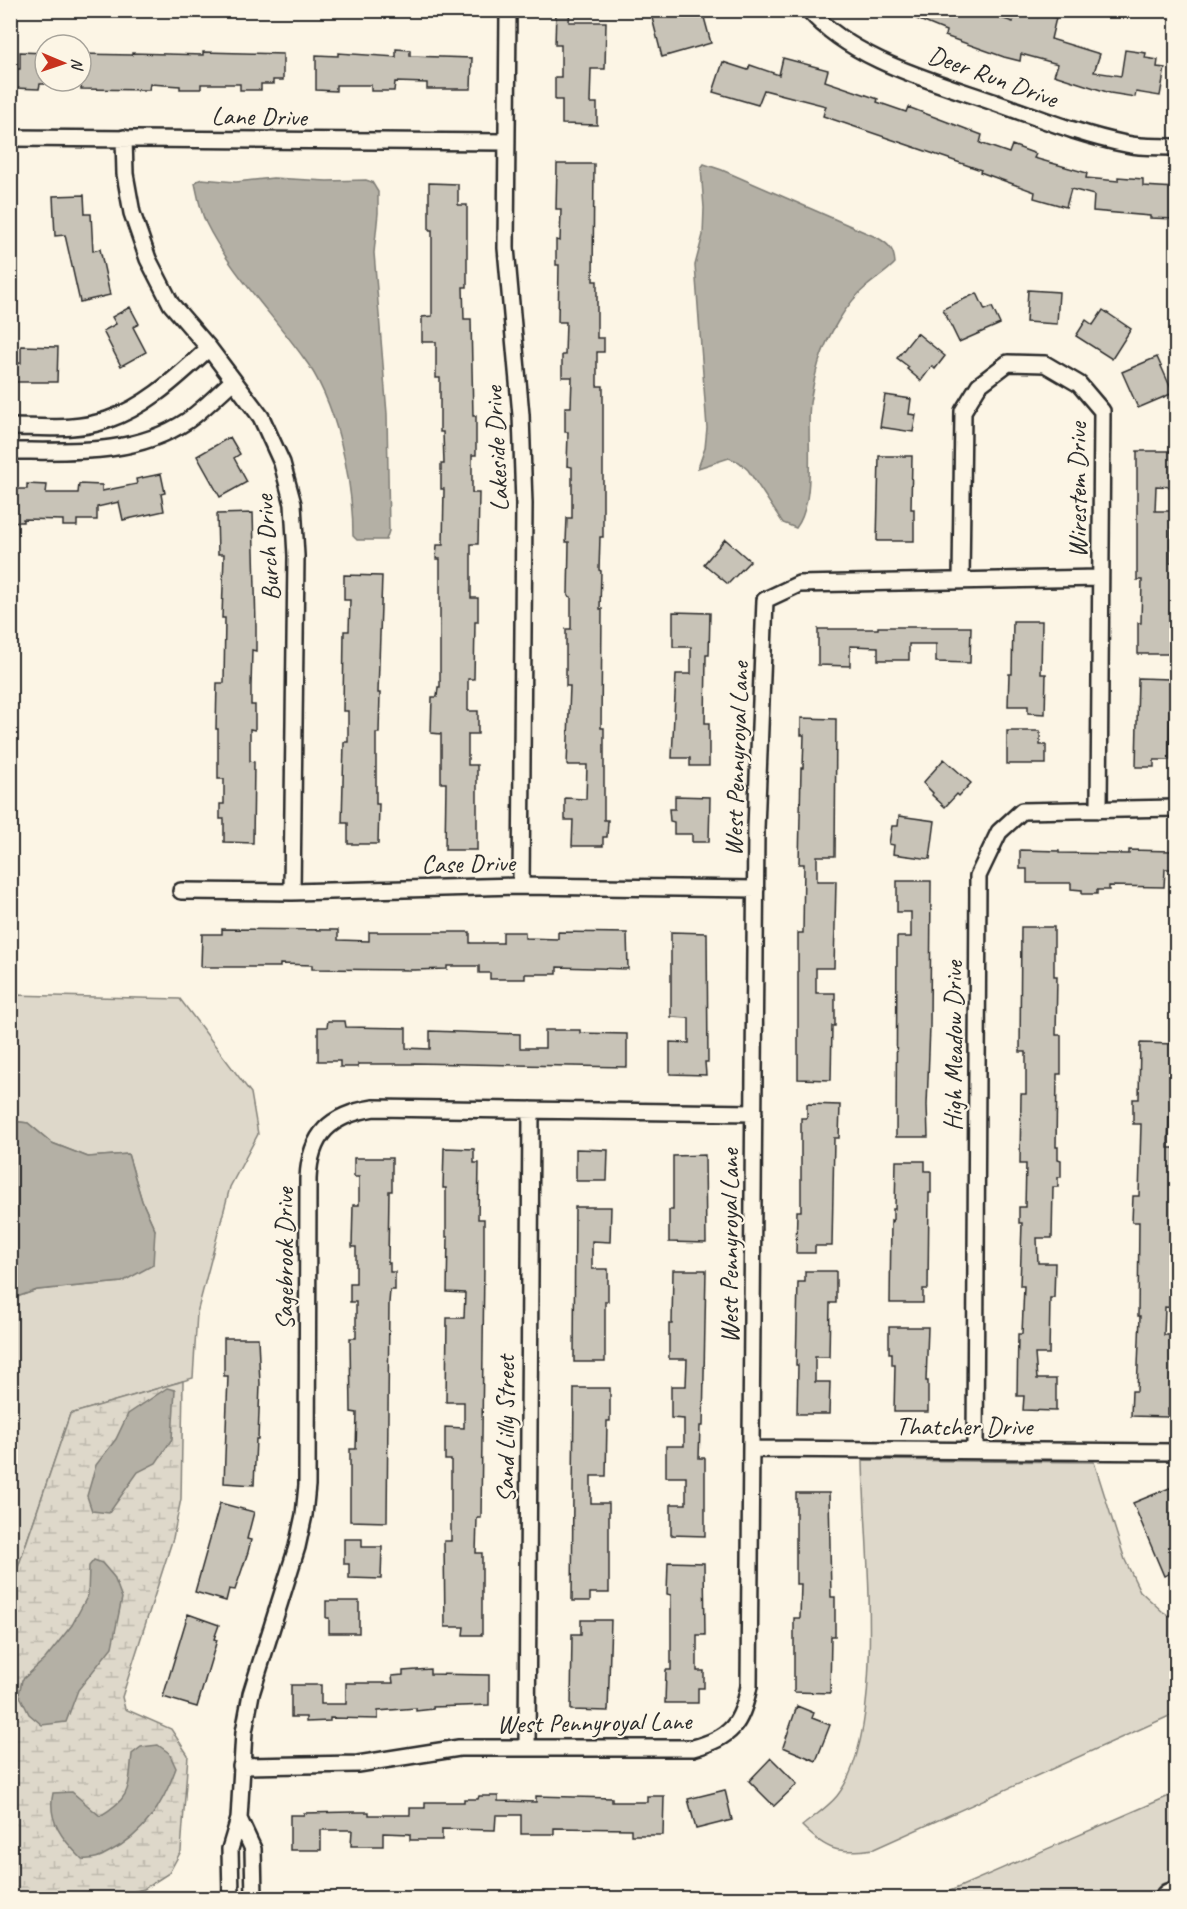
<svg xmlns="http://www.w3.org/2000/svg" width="1187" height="1909" viewBox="0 0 1187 1909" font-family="Caveat,sans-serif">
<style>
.green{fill:#ded8ca;stroke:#84827a;stroke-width:1.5}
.wetland{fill:url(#wetland-marsh);stroke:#84827a;stroke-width:1.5}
.water{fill:#b4b0a5;stroke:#7d7b74;stroke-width:1.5}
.building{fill:#c8c3b7;stroke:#2b2b2b;stroke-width:1.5}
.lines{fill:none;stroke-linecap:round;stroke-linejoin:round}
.street-casing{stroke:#2b2b2b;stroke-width:20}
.highway-casing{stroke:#2b2b2b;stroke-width:33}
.street{stroke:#fcf5e5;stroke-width:15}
.highway{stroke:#fcf5e5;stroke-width:28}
.labels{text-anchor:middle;stroke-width:4.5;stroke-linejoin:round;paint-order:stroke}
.street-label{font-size:26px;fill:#2b2b2b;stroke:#fcf5e5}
</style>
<defs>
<pattern id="wetland-marsh" width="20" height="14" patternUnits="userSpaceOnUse" patternTransform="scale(1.5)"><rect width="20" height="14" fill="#ded8ca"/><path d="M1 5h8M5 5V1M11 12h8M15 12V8" fill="none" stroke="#bfbaae"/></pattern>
</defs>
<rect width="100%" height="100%" fill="#fcf5e5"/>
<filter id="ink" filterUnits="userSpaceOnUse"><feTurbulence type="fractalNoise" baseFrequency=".0167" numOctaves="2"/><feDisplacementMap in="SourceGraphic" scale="12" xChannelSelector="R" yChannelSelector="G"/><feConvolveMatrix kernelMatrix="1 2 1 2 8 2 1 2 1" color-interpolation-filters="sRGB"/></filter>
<g filter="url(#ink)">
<path class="green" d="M11,995L180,999L251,1093L258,1134L230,1187L197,1313L193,1378L70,1414L11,1588V1299L37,1290L122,1282L155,1230L142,1201L128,1154L88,1157L52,1143L28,1123L13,1121L11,1124Z
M863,1460L1094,1462L1125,1560L1140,1591L1163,1612L1176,1620V1713L874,1849C839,1854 827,1851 802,1826C813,1817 828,1807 837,1796C888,1731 864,1543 863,1460Z
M1176,1793V1898H934Z"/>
<path class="wetland" d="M183,1381L181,1499L173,1538L122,1697L125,1709L171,1729L188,1755L181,1851L169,1873L144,1889L108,1898H11V1588L70,1414Z"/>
<path class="water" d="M704,164L722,170L878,238C890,245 894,250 895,263C887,272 876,278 867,286C846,303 827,337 819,362C815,375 812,390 810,403C806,437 817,501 796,528L783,523L748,470L739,462L729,458L698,468L705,448L707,428L695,265L703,235L704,208L701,168Z
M273,178L327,181L366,180L372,182L378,192V213L374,253L387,414L389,531L386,540H357L353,536C353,481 337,401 303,357C272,314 229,270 206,223C200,210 198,197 195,183L197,181L202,179L236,182Z
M13,1121L28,1123L52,1143L88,1157L128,1154L142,1201L155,1230L153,1265L122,1282L37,1290L11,1299L10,1124Z
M167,1388L175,1390L172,1439L156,1463L138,1472L109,1513L92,1511L87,1496L96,1465L116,1439L128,1414Z
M94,1560L102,1563L114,1577L122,1598L112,1647L78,1690L66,1722L42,1725L29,1714L19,1694L22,1680L45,1659L72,1625L88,1595L89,1566Z
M158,1745L169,1753L176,1768C163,1804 145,1834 109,1852C100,1857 94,1860 82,1859C63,1840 47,1821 53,1793L72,1792L100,1816C132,1797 128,1789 132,1754L141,1747Z"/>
<path class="building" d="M556,10H570L569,22H606L605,69H591L590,103H597V125L562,124V100H555V77H561V45H555Z
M650,10H702L711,43L662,57Z
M895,10H977L1013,22L1016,10H1028L1056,18L1051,39L1100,54L1094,72L1121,76L1125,50L1146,53L1145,58L1158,60L1157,67L1165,68L1160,96L1136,92L1135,97L1110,93L1054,75L1058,64L1021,54L1020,61L1004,57L945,36L946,31Z
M396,49L410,50V56L472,58L471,89H427V83L395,82L394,91H371V85H336V91L316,90V55L338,56V53L396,57Z
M20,52L45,53V84H40L39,89L14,88V69H20Z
M203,52L283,54V80H273V84H261V90H240V84H201V89H180V86L150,84L149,90L81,89V54L132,55V53L203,55Z
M783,58L828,70L825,81L878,99L877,102L906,112L908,107L982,135L980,143L1009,153L1012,145L1036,154L1034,158L1087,173L1086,178L1118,181V177L1143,179V186L1176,188V217L1175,216V219L1150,218V216L1093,211L1094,195L1071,189L1066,207L1034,198L1035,192L980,172L981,170L823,116L826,106L764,90L758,105L713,92L723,62L748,70L750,65L779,75Z
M557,164H594L593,281H597V338H604V352H597V386H603V537H600L599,570L601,571L600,609H602L601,728H604V820H608L607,837H603V846H572L573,820H565V798L586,799L587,765H567L570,686H566V629H571V597L568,596L569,542H566L567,518H572V467L567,466L568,432H565V407H571L572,377H562V355H565L566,322H558L559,265H556V240L560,241L561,209H556Z
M429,183L458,184V205H467V287H463L464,319H471L473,416H476V455H472V493H479L478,544H471V598H478V622H475L474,679H468V711H478V734H468V765H477V850H445L446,783H441V734L431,733L432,697H437L438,687H440V559H436L437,545H443L444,489H441V464H444L443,432H440V378H436V342H422V317L432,316V230H429Z
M84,195L85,214H91L93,251L100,249L110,295L80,302L65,235L55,236L53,196Z
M1028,290L1059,292L1057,324L1026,322Z
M977,293L985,310L992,307L1000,324L959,342L943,309Z
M130,307L139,324L133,327L146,352L121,366L103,331L116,324L112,317Z
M1103,310L1131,329L1112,359L1076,336L1086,320L1093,325Z
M917,333L945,356L935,369L932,366L921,381L907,369L909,367L897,358Z
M21,346L58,347L57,382H13V363H21Z
M1157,357L1173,393L1138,408L1122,372Z
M885,395L911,399L909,414L916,415L913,432L880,427Z
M230,437L240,454L234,458L247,482L220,497L197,456Z
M1137,451H1174L1173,487L1156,486L1155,511H1171L1170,563H1176V602H1170V654H1138V623H1141L1142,580H1137Z
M879,456H912L911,509H914V541H877Z
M161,474L165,493L161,494L164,511L123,520L119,502L97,507V520H77V526H63V520L23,519V522H10V489H27V484L47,485L46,493H78L79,484L102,485V491L137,484L136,479Z
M253,513L256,627V651L252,650L251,686V705H255V730L250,729V761L254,762L253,843L224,842V819H220V804H224V779H218V729H216L217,683H224L225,618H222L224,554H218L217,514Z
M725,539L750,561L728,584L704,564Z
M344,575L382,576L378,693H380L379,733H376V804H379L378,844H348V823H342L344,742H348V711H343L344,631H349L350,600H344Z
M673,612L710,613L709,655H706L705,723H709V766H690V758H672L676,674H691V647H673Z
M1013,621H1042L1041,674H1046L1045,714L1028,713V706H1008L1009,674H1012Z
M878,627H971L970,663L936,662V644H909V660H878V647L850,646V666L818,665V629H878Z
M1138,678L1170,679L1169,760H1154V767H1136Z
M801,718L836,719L835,856H817V881H836L834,968H816V993H835V1026H832L831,1080L798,1079V933H803L804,864H799L801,768H803L804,735H801Z
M1007,731H1040V745H1046V764H1007Z
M944,759L971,783L959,796L957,794L945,807L932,795L933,793L923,783Z
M675,796L710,797L709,842H692V834H674V822L670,821L669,809H675Z
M899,816L935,821L930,859L893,854L894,845L889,844L892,826H898Z
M1020,850L1059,851V853L1129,854V850L1172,851V869H1165L1164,887L1109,886V890H1097V894H1082V890L1071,889V883H1027V869H1020Z
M897,881H931L930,1027L927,1105L928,1137H896L897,937H911V912H897Z
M1021,927H1054V976H1057L1056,1035H1061V1074H1057L1056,1147H1058V1159L1061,1160V1177H1058V1187H1053L1052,1238H1037L1038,1263H1055L1054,1298H1050L1049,1354H1035L1037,1379H1056V1411L1023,1410L1024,1396H1017L1018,1334H1022L1024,1286H1020L1022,1223H1019V1207H1025L1026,1164H1020L1021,1094H1026V1052H1020Z
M222,929L338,930V940L369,941V932H470V943H503V932H525V938L558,939V932L627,933L628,969L557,967V974H525V979H490V973H479V966H447V969L414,970L312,969V965L280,964V967H201L202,934H222Z
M671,932L707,933L708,1062H705L706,1075L670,1074V1042L689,1043V1018L671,1017Z
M328,1021H345L346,1027L406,1028V1048L430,1049V1031L520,1034V1048H545V1030H580V1033L627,1034V1067L413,1063V1064H358V1067H340V1061H318V1027H327Z
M1140,1043L1176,1044V1117H1169L1168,1148H1176V1308L1165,1307L1164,1335H1176V1409H1168V1417L1131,1416L1132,1391H1137L1140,1316H1138L1139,1222H1132L1133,1196H1139L1141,1124H1133V1099H1139Z
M807,1104L840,1105L839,1138H834L832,1246H815V1253H796L797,1211H801V1118H807Z
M444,1148L474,1149V1163H479L478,1219H484V1264L481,1518H477L476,1553H482V1635H463L464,1627H445L444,1541H451V1460H445V1427L464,1428V1402H446L447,1318H464L465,1293L447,1292L448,1237H446V1188H443Z
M576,1149L608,1150L607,1181H576Z
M705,1155L706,1243L669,1242V1210H673V1156Z
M354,1158H392V1191H389L388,1263H390V1272H395V1290H390L389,1303L387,1522L350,1521V1449H356L357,1413L351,1412L350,1338H356V1302H350V1283H356V1247H352L353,1205H359V1177H354Z
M896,1161H925V1171H931V1193H929L928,1289H923V1303H890L891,1220L893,1221V1209H895Z
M575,1207H611L610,1242L592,1241V1269H608V1301H605V1362H574Z
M673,1270H706L703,1426H700L699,1458H705V1536L671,1535V1504H686V1477H666V1446H684V1419L671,1418V1386H686L687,1359H669V1324H672Z
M805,1271H836V1303H830L829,1357H815V1382H830L829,1414H797L798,1365H796L798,1282H805Z
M889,1327H928L926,1381H928V1412H894L895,1365H892V1353H889Z
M224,1338H258L260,1384L258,1439H256L254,1485L224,1483L228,1376H224Z
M574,1388H610V1421H607L606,1476H591V1503H609V1593H590V1601H572Z
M1172,1487L1176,1498V1571L1164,1576L1133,1503Z
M796,1493H829L831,1597H835V1636H831L830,1693L794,1692V1618H800L801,1584H796Z
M220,1503L254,1512L247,1539L251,1540L248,1552L235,1590L229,1589L226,1601L195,1592Z
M344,1539H362V1547H382L381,1579L349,1578V1564H344Z
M668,1562L704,1563L705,1635H697V1671H704V1688H698V1703H665L666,1670H671V1595L667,1594Z
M326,1601H359V1633H329V1618H326Z
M188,1614L219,1625L214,1639L217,1640L197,1707L163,1697Z
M581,1620H611L608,1711L571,1710L572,1634H581Z
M430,1669V1674L489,1675V1705L433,1707V1709L416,1711V1708L378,1711V1719L330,1718V1721L306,1722V1717H291V1685H321V1704H346V1683H393L392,1676L403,1675V1671Z
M797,1706L814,1713L812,1718L830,1725L816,1761L783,1747Z
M771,1758L797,1784L774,1806L749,1781Z
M725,1790L732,1820L696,1829L688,1799Z
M479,1796H498V1801L536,1802V1796L612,1798V1802H647V1796H664L663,1835H631V1829L554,1828V1834H521V1815H496L495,1830L442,1829V1840H410V1834L383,1833V1846H351L352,1830H321V1850H290V1815H304V1813L352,1812H369V1815H410V1808H425V1802H464V1799H478Z"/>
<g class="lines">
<defs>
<path id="street" d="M508,10L506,248L521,415L524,504L521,886
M809,10C853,61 934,81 996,103C1039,118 1081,135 1126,144C1142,148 1160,146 1176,147
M10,138L507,142
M124,138L125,174L132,213L148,259L171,304L209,348L261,417L282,463L293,504L296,556L292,892
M10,427C42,427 77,431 107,420C148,406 178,376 209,348
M10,451C71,451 134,456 187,421C203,410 218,394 233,381
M961,581L963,411L979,385L1008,363L1045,364L1079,384L1102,411L1099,810
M181,891L292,892L521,886L756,889
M751,1449L1176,1452
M975,1450L978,876L999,832L1022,811L1176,808
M527,1748L531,1110
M241,1766L358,1764L459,1748H693C731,1738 742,1724 749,1686L756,828L765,600L799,584L1100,578
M239,1819L253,1849L254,1898
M231,1898L230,1849L239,1819L244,1732L251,1694L297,1547L304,1515L307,1485L308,1179C310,1134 330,1115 374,1108L754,1113"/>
<path id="highway" d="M1170,1898L1176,1896"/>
</defs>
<use href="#street" class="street-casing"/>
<use href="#highway" class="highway-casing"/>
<use href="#street" class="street"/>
<use href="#highway" class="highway"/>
</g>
</g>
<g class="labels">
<g class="street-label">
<text transform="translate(993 76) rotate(20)" y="9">Deer Run Drive</text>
<text transform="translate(259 116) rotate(1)" y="9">Lane Drive</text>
<text transform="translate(496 449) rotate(-93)" y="9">Lakeside Drive</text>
<text transform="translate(1077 490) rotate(-90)" y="9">Wirestem Drive</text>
<text transform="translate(267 548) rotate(-94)" y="9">Burch Drive</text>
<text transform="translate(736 759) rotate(-88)" y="9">West Pennyroyal Lane</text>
<text transform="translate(468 863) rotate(-1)" y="9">Case Drive</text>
<text transform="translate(953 1046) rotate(-90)" y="9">High Meadow Drive</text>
<text transform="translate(729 1246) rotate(-90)" y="9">West Pennyroyal Lane</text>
<text transform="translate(284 1259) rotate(-90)" y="9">Sagebrook Drive</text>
<text x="964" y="1435">Thatcher Drive</text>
<text transform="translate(505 1429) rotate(-90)" y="9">Sand Lilly Street</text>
<text transform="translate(594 1722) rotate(-1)" y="9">West Pennyroyal Lane</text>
</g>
</g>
<rect width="1187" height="1909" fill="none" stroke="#fcf5e5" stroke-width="36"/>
<rect x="18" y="18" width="1151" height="1873" fill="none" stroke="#2b2b2b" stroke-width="2" filter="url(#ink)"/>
<g transform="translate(63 63) rotate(92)"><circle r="28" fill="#fcf5e5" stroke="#a8a49b" stroke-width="1.5"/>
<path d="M0-4.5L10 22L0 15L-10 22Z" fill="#c8321e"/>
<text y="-9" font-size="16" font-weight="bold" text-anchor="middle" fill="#2b2b2b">N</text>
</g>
</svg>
